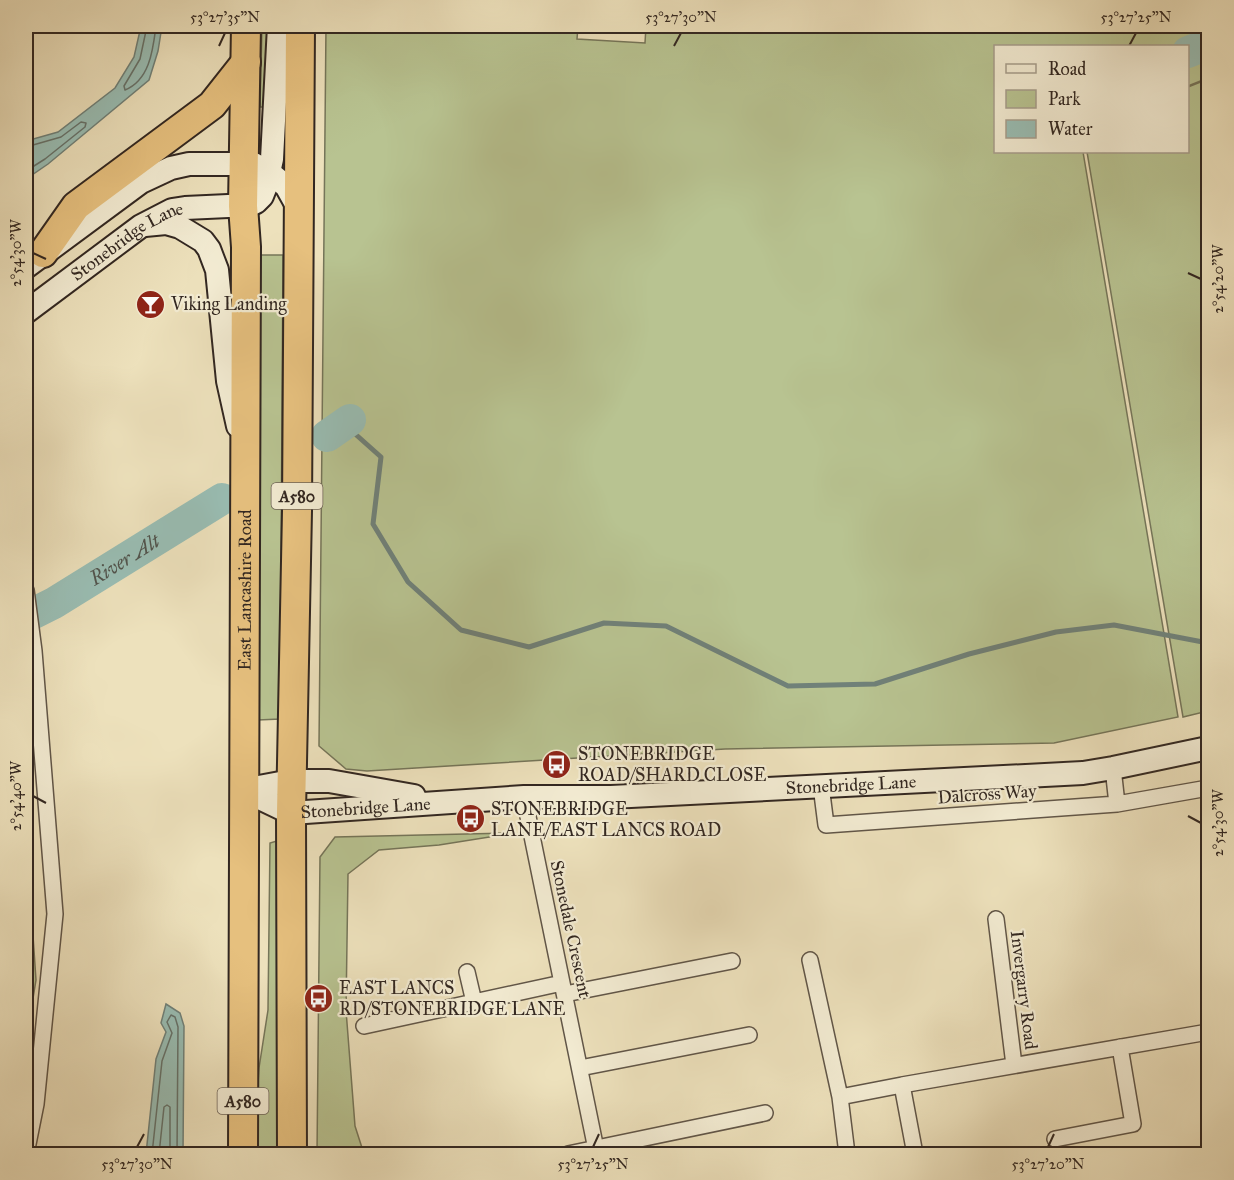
<svg xmlns="http://www.w3.org/2000/svg" width="1234" height="1180" viewBox="0 0 1234 1180" font-family="'IM FELL Great Primer',serif">
<style>
.green{fill:#b8c391;stroke:#757559;stroke-width:1.5}
.water{fill:#99bdb3;stroke:#708179;stroke-width:1.5}
.lines{fill:none;stroke-linecap:round;stroke-linejoin:round}
.shore{stroke:#66726a;stroke-width:1.5}
.stream{stroke:#708179;stroke-width:5}
.river{stroke:#99bdb3;stroke-width:32}
.street-casing{stroke:#615648;stroke-width:18}
.secondary-casing{stroke:#322721;stroke-width:26}
.highway-casing{stroke:#322721;stroke-width:32}
.street{stroke:#f3ecd3;stroke-width:15}
.secondary{stroke:#f3ecd3;stroke-width:22}
.highway{stroke:#e6c07e;stroke-width:28}
.ticks{fill:none;stroke:#322721;stroke-width:2}
.labels{text-anchor:middle;stroke-width:4.5;stroke-linejoin:round;paint-order:stroke}
.shield{fill:#f3ecd3;stroke:#6c6256;stroke-width:1.5}
.shield-label{font-size:16px;font-weight:bold;fill:#322721}
.street-label{font-size:18px;fill:#322721;stroke:#f3ecd3}
.poi-label{font-size:18px;fill:#322721;stroke:#f3ecd3;text-anchor:start}
.water-label{font-size:20px;font-style:italic;fill:#51544d;stroke:#f3ecd3}
.neatline{fill:none;stroke:#322721;stroke-width:2}
.ticks-label{font-size:15px;text-anchor:middle;fill:#322721}
</style>
<rect width="100%" height="100%" fill="#ede1bc"/>
<filter id="stains"><feTurbulence type="fractalNoise" baseFrequency=".00333" numOctaves="4"/><feColorMatrix values="0 0 0 0 .2 0 0 0 0 .09 0 0 0 0 .02 0 0 0 .5 -.17"/></filter>
<radialGradient id="worn" r=".72"><stop offset=".6" stop-color="#630" stop-opacity="0"/><stop offset="1" stop-color="#630" stop-opacity=".3"/></radialGradient>
<path class="green" d="M262,26H271L267,107H260Z
M326,26H578L577,39L645,43L646,26H1208V78L1188,86V46H996V152H1083L1178,717L1054,743L725,749L367,771L346,769L319,746Z
M1208,79V711L1183,717L1087,152H1188V87Z
M257,255H283L280,719L258,720Z
M26,832L36,980L26,1041Z
M514,833L439,845L379,850L348,874L346,1010L355,1126L364,1154H317L320,857L335,837Z
M280,840L278,1154H256V1114L259,1068L268,1010L270,843Z"/>
<path class="water" d="M141,26H162L158,51L149,80L48,164L26,179V141L58,132L115,88L134,57Z
M166,1004L180,1013L184,1026L183,1154H146L156,1059L166,1032L161,1023Z"/>
<g class="lines">
<path class="shore" d="M147,26L140,59L124,86L125,90C150,80 153,49 156,26
M26,147L61,137L81,122L86,123L85,127L45,159L26,171
M152,1154L162,1061L172,1033L167,1022L171,1015L175,1017L178,1027L177,1154
M159,1154L164,1107L167,1105L170,1107V1154"/>
<path class="stream" d="M344,424L381,457L373,524L408,582L461,630L529,647L604,623L666,626L788,686L875,684L969,654L1056,632L1114,625L1208,643"/>
<g class="river">
<path d="M1188,52L1208,44"/>
<path d="M327,436L350,420"/>
<path id="s1" d="M26,617L54,603L222,499"/>
</g>
<defs>
<path id="street" d="M26,590L34,651L55,914L36,1104L26,1154
M1113,768L1117,804
M821,786L826,825L1117,804L1208,788
M524,797L597,1154
M996,919L1014,1065
M810,960L840,1097
M467,972L474,1002
M565,994L732,961
M364,1026L562,983
M580,1068L749,1035
M1055,1139L1133,1124L1120,1047
M568,1154L765,1113
M847,1154L840,1097L902,1085
M915,1154L902,1085L1208,1032"/>
<g id="secondary">
<path d="M145,225L166,223L180,227L203,241L209,249L217,270L228,381L238,426"/>
<path d="M26,267L141,182L171,168L189,164H254L270,173L286,186L300,211"/>
<path id="s2" d="M26,312L141,226L172,210L185,208L250,205L256,202L262,196L266,186L272,159L279,26"/>
<path id="s3" d="M243,790L291,813L524,797H611L1083,773L1113,768L1208,748"/>
<path d="M243,790L291,781H329L414,796"/>
</g>
<g id="highway">
<path d="M43,253L76,206L212,105L246,62"/>
<path id="s4" d="M243,1154L246,247L243,206L246,26"/>
<path d="M292,1154L291,813L297,511L300,26"/>
</g>
</defs>
<use href="#street" class="street-casing"/>
<use href="#secondary" class="secondary-casing"/>
<use href="#highway" class="highway-casing"/>
<use href="#street" class="street"/>
<use href="#secondary" class="secondary"/>
<use href="#highway" class="highway"/>
</g>
<path class="ticks" d="M219,46L225,33M674,46L681,33M1129,46L1136,33M33,253L46,259M1188,273L1201,279M33,796L46,803M1188,816L1201,823M137,1147L144,1134M593,1147L599,1134M1048,1147L1054,1134"/>
<defs>
<symbol id="bar-disc" viewBox="-11 -11 22 22"><circle r="9.5" fill="#8f2418" stroke="#f3ecd3"/><path d="M-6-5H6L.8 .8V4.5H3.5V6h-7V4.5H-.8V.8Z" fill="#fff"/></symbol>
<symbol id="bus-disc" viewBox="-11 -11 22 22"><circle r="9.5" fill="#8f2418" stroke="#f3ecd3"/><path d="M-5-6H5V4H4V6H2V4H-2V6H-4V4H-5ZM-3.5-4V0h7V-4ZM-3.5 1.2v1.5H-2V1.2ZM2 1.2v1.5H3.5V1.2Z" fill="#fff"/></symbol>
</defs>
<g fill-rule="evenodd">
<use href="#bar-disc" x="134" y="288" width="33" height="33"/>
<use href="#bus-disc" x="540" y="748" width="33" height="33"/>
<use href="#bus-disc" x="454" y="802" width="33" height="33"/>
<use href="#bus-disc" x="302" y="982" width="33" height="33"/>
</g>
<g class="labels">
<g class="shield">
<rect x="271.5" y="483" width="51" height="26" rx="4.5"/>
<rect x="217.5" y="1088" width="51" height="26" rx="4.5"/>
</g>
<g class="shield-label">
<text x="297" y="502">A580</text>
<text x="243" y="1107">A580</text>
</g>
<g class="street-label">
<text dy="6" stroke="none"><textPath href="#s2" startOffset="124">Stonebridge Lane</textPath></text>
<text dy="6" stroke="none"><textPath href="#s4" startOffset="564">East Lancashire Road</textPath></text>
<text dy="6" stroke="none"><textPath href="#s3" startOffset="614">Stonebridge Lane</textPath></text>
<text transform="translate(987 794) rotate(-4)" y="6">Dalcross Way</text>
<text dy="6" stroke="none"><textPath href="#s3" startOffset="128">Stonebridge Lane</textPath></text>
<text transform="translate(571 929) rotate(78)" y="6">Stonedale Crescent</text>
<text transform="translate(1024 990) rotate(83)" y="6">Invergarry Road</text>
</g>
<g class="poi-label">
<text x="171" y="310">Viking Landing</text>
<text x="578" y="760">STONEBRIDGE<tspan x="578" dy="21">ROAD/SHARD CLOSE</tspan></text>
<text x="491" y="815">STONEBRIDGE<tspan x="491" dy="21">LANE/EAST LANCS ROAD</tspan></text>
<text x="339" y="994">EAST LANCS<tspan x="339" dy="21">RD/STONEBRIDGE LANE</tspan></text>
</g>
<g class="water-label">
<text dy="7" stroke="none"><textPath href="#s1" startOffset="114">River Alt</textPath></text>
</g>
</g>
<rect width="1234" height="1180" fill="none" stroke="#ede1bc" stroke-width="66"/>
<rect x="994" y="45" width="195" height="108" fill="#f3ecd3" stroke="#a69d8c" stroke-width="1.5"/>
<rect x="1006" y="64" width="30" height="9" fill="#f3ecd3" stroke="#a69d8c" stroke-width="1.5"/>
<text x="1048" y="75" font-size="18" fill="#322721">Road</text>
<rect x="1006" y="90" width="30" height="18" fill="#b8c391" stroke="#a69d8c" stroke-width="1.5"/>
<text x="1048" y="105" font-size="18" fill="#322721">Park</text>
<rect x="1006" y="120" width="30" height="18" fill="#99bdb3" stroke="#a69d8c" stroke-width="1.5"/>
<text x="1048" y="135" font-size="18" fill="#322721">Water</text>
<rect x="33" y="33" width="1168" height="1114" class="neatline"/>
<g class="ticks-label">
<text x="225" y="22">53°27'35"N</text>
<text x="681" y="22">53°27'30"N</text>
<text x="1136" y="22">53°27'25"N</text>
<text transform="translate(16 253) rotate(-90)" y="5">2°54'30"W</text>
<text transform="translate(1218 279) rotate(-90)" y="5">2°54'20"W</text>
<text transform="translate(16 796) rotate(-90)" y="5">2°54'40"W</text>
<text transform="translate(1218 823) rotate(-90)" y="5">2°54'30"W</text>
<text x="137" y="1169">53°27'30"N</text>
<text x="593" y="1169">53°27'25"N</text>
<text x="1048" y="1169">53°27'20"N</text>
</g>
<rect width="100%" height="100%" filter="url(#stains)"/>
<rect width="100%" height="100%" fill="url(#worn)"/>
</svg>
